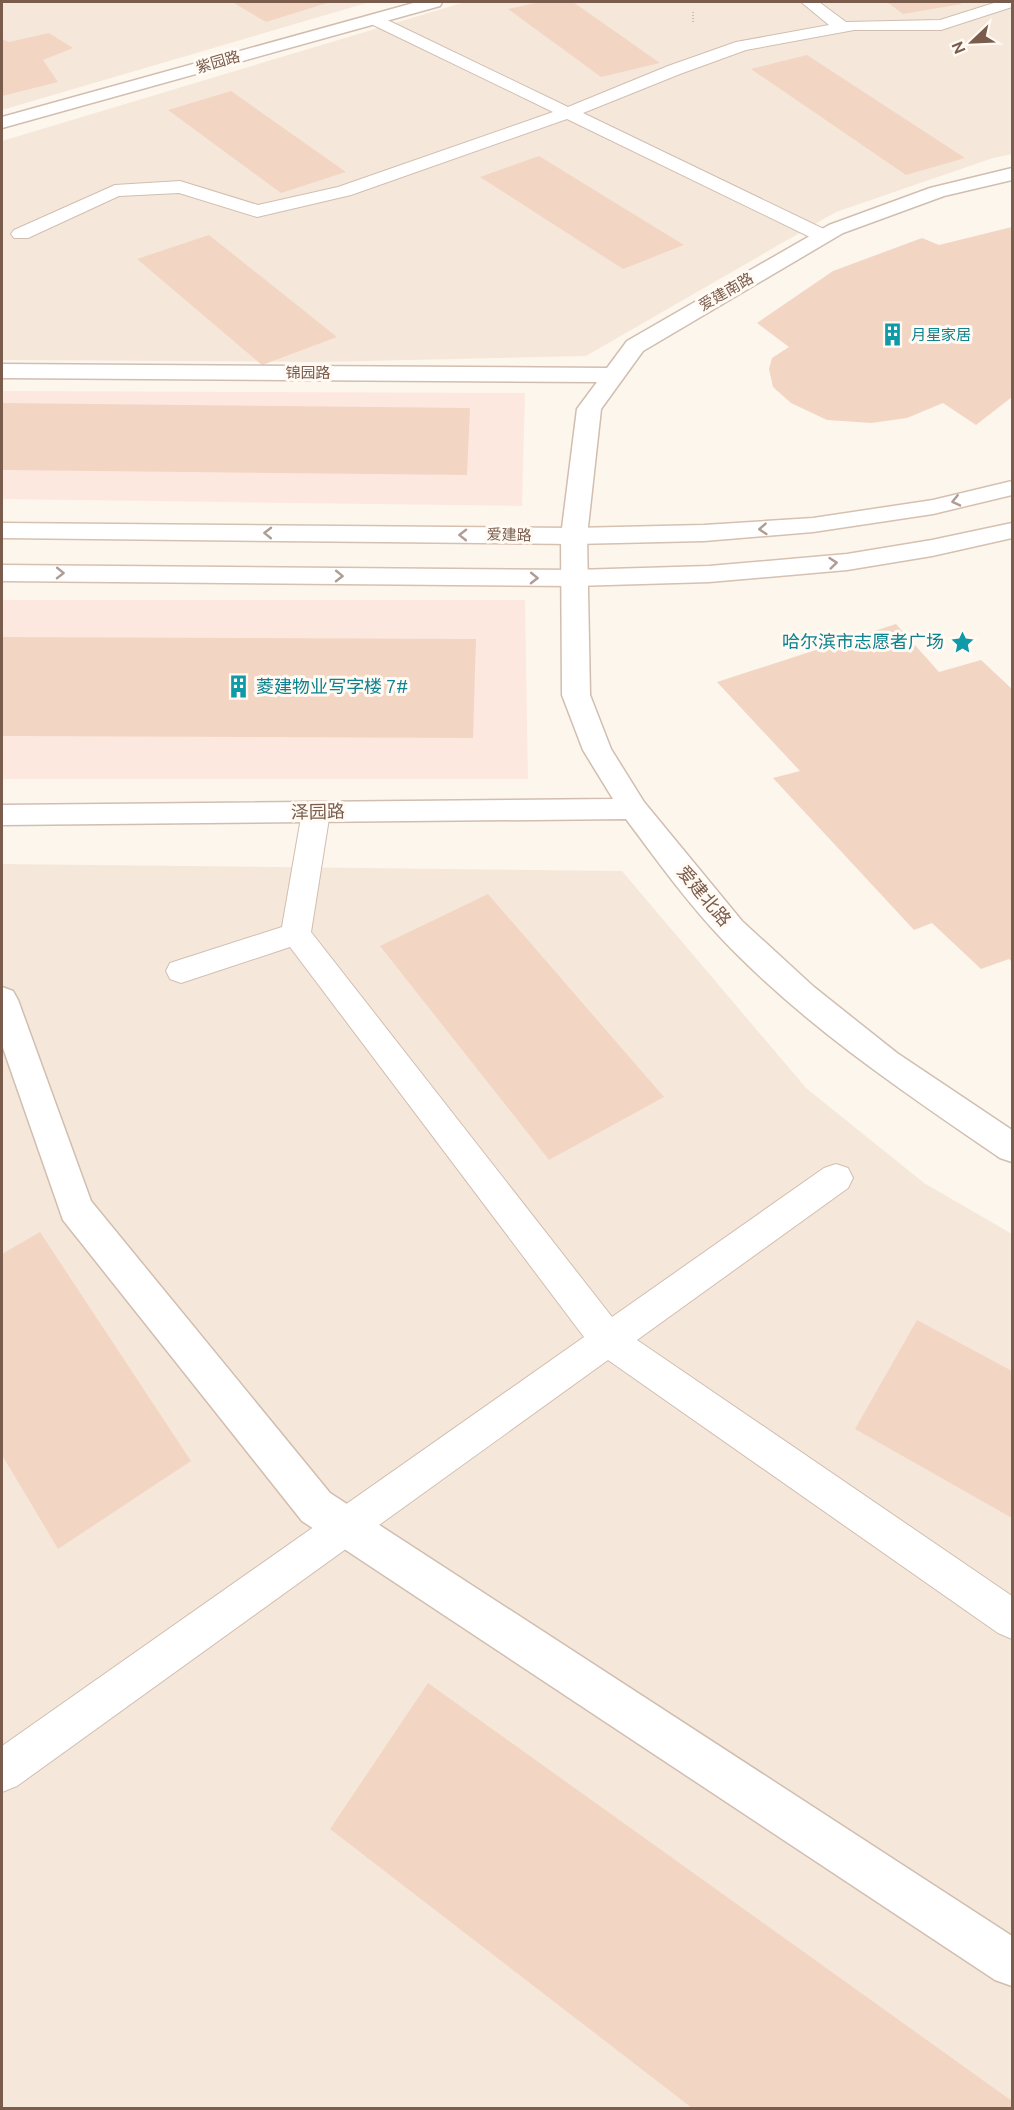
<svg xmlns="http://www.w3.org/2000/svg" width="1014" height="2110" viewBox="0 0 1014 2110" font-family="Ubuntu,'Noto Sans SC',sans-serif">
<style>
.residential{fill:#f5e8da}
.commercial{fill:#fde8e0}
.building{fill:#f3d5c3}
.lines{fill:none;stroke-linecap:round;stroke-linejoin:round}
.service-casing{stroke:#d1beb0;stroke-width:2}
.pedestrian-casing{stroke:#d1beb0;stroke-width:3}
.tertiary-casing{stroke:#d1beb0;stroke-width:3}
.secondary-casing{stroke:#d6c0b0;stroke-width:3}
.path{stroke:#d9b8a5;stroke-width:2;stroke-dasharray:1 2;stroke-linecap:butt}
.service{fill:#fff;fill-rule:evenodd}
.pedestrian{fill:#fff;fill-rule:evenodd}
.tertiary{fill:#fff;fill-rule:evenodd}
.secondary{fill:#fff;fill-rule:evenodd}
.oneway{stroke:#af9d94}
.labels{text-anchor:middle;stroke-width:6;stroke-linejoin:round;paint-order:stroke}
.far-street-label{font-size:15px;fill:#7a5c4d;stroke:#fffaf3}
.far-culture-label{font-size:15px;fill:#0d838f;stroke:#fffaf3;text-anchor:start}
.culture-label{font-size:18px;fill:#0d838f;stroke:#fffaf3;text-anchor:end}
.street-label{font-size:18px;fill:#7a5c4d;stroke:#fffaf3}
</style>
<rect width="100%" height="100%" fill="#fdf6ec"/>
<path class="residential" d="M2,2H370L2,110Z
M465,2H1012V154L993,158L836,212L586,356L323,362L2,360V141Z
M2,864L622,871L806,1088L924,1183L1012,1234V2108H2Z"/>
<path class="commercial" d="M2,391L525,393L522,506L2,499Z
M2,600H525L528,779H2Z"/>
<path class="building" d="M232,2H325L327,3L266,22Z
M540,2H573L660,63L601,77L508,9Z
M887,2H958L962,4L903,14Z
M49,33L73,48L43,60L58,82L2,96V39L9,42Z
M807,55L965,158L906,175L751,69Z
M231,91L346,172L281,193L168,110Z
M539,156L684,245L623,269L480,177Z
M1012,227V397L976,425L943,403L907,418L871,423L827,420L791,403L773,387L769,369L772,358L789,347L757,323L833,271L922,238L939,245Z
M209,235L337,337L262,365L137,259Z
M2,403L470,408L467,475L2,470Z
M896,624L939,672L981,660L1012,689V962L1009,959L981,969L932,923L914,930L773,778L800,771L717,682Z
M2,637L476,639L473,738L2,736Z
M488,894L664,1097L549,1160L380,946Z
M40,1232L191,1461L58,1549L2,1455V1254Z
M917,1320L1012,1371V1518L855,1429Z
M428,1683L1012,2101V2108H692L330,1829Z"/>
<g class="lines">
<defs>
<path id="service" d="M801,2H819L846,22L940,20L997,2H1012V7L941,30H854L746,50L680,74L583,113L830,232L833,236L830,240H816L567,119L351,195L257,217L179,193L119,196L28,238H14L11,234L14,230L115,185L180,181L258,205L338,187L553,112L367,22L365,19L367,16H379L568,107L668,66L736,42L829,25Z
M316,802L326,805L330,812L311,932L612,1317L824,1168L836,1164L848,1168L853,1178L848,1188L637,1340L1012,1596V1639L998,1633L608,1360L17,1786L2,1792V1746L584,1337L290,947L181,983L170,979L166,971L170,963L282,927L302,812L306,805Z"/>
<path id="pedestrian" d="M2,987L13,991L18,1000L91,1201L330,1493L1012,1936V1986L995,1980L302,1521L63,1220L2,1045Z"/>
<path id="tertiary" d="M417,2H442L440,6L2,128V117Z
M1012,168V180L944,196L843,233L643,351L601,409L587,536L590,695L611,749L644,802L742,921L814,987L897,1053L1012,1130V1162L1000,1158C902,1091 802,1024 720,937C686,901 656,859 626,819L2,825V805L613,799L583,750L562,695L561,536L577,409L597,382L2,378V364L607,368L627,341L829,225L930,188Z"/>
<path id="secondary" d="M1012,481V495L933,514L813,532L704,541L574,544L2,538V523L574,528L704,525L813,518L933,500Z
M1012,523V538L932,556L847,570L709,582L575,586L2,581V565L575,570L709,566L847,554L932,540Z"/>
</defs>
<use href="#service" class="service-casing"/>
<use href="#pedestrian" class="pedestrian-casing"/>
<use href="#tertiary" class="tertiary-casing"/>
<use href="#secondary" class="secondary-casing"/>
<path class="path" d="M693,12V22"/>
<use href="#service" class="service"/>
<use href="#pedestrian" class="pedestrian"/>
<use href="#tertiary" class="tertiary"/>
<use href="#secondary" class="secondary"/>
</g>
<defs><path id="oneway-chevron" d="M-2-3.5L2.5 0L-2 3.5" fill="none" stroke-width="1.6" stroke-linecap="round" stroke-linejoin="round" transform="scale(1.5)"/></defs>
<g class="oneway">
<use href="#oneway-chevron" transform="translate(956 501) rotate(167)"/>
<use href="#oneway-chevron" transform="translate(763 529) rotate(176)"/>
<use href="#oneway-chevron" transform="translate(268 533) rotate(-179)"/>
<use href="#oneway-chevron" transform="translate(463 535) rotate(-179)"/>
<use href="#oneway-chevron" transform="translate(833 563) rotate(-6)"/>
<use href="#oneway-chevron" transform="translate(60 573) rotate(1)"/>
<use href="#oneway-chevron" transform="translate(339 576) rotate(1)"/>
<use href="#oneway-chevron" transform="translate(534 578) rotate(1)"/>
</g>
<defs>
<symbol id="building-bare" viewBox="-9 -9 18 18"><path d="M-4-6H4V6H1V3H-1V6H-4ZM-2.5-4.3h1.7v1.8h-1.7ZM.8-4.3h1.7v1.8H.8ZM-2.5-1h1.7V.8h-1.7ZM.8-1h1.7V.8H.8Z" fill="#0f9aa8" stroke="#fffaf3" stroke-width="2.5" paint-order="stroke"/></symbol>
<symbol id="sight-bare" viewBox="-9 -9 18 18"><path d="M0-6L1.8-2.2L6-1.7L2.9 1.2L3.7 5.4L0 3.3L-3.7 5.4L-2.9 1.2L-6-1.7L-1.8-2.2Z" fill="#0f9aa8" stroke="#fffaf3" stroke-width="2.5" paint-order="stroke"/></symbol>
</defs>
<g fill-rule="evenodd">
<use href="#building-bare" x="876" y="318" width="33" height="33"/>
<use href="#sight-bare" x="946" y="626" width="33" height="33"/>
<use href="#building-bare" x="222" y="670" width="33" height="33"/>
</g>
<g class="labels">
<g class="far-street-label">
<text transform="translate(218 62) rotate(-16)" y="5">紫园路</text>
<text transform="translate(726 292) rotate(-30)" y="5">爱建南路</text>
<text x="308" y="378">锦园路</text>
<text transform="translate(509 535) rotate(1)" y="5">爱建路</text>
</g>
<g class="far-culture-label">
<text x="911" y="340">月星家居</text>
</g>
<g class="culture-label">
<text x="944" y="648">哈尔滨市志愿者广场</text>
<text x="256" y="693" text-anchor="start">菱建物业写字楼 7#</text>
</g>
<g class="street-label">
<text transform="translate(318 812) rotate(-1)" y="6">泽园路</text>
<text transform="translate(704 896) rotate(50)" y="6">爱建北路</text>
</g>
</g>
<rect width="1014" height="2110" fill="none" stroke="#7a5c4d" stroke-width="6"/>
<g transform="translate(972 42) rotate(247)" stroke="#fffaf3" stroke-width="4.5" paint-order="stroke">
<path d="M0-4.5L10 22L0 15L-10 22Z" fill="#7a5c4d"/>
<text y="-9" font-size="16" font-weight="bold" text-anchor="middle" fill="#7a5c4d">N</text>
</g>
</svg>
